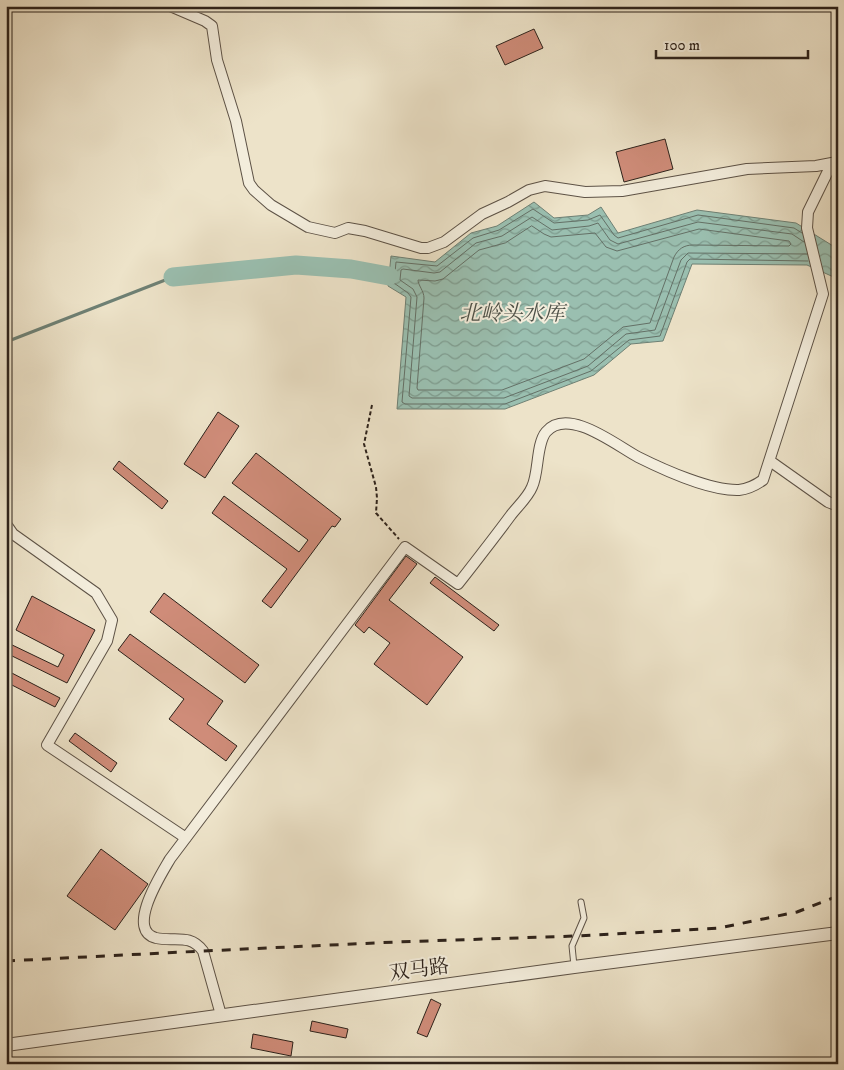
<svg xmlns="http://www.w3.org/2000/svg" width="844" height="1070" viewBox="0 0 844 1070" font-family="'IM FELL DW Pica','Noto Serif SC',serif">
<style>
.water{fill:url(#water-waves);stroke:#6e8074}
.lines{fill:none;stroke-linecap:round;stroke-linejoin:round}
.shore{stroke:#647066;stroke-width:1}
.stream{stroke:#6e8074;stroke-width:3}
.river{stroke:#9abfb0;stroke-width:19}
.building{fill:#cf8c79;stroke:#2d221b}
.service-casing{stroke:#5d5246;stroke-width:7}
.minor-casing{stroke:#5d5246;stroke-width:12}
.tertiary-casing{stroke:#5d5246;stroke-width:14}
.path{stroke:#2d221b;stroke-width:2;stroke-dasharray:4 2.5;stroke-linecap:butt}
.service{stroke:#f3eddc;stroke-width:5}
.minor{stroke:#f3eddc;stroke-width:10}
.tertiary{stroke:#f3eddc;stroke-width:12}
.rail{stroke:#2d221b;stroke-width:3;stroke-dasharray:9 9;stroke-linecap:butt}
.labels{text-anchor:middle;stroke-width:4;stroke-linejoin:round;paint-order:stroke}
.street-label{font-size:20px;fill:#2d221b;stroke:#f3eddc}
.water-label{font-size:21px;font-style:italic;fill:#4e5148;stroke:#f3eddc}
</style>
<defs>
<pattern id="water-waves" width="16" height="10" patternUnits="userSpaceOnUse" patternTransform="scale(1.25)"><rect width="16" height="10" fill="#9abfb0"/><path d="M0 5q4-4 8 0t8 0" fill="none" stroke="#7e9b8e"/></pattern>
</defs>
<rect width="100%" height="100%" fill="#ede3c9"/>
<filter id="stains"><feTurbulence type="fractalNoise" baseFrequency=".004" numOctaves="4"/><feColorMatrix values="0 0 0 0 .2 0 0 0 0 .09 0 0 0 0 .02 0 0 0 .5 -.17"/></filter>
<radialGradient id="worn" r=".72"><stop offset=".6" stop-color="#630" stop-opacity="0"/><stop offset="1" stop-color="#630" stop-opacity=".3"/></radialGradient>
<path class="water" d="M534,202L554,218L588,215L601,207L618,233L697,210L796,223L838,249V279L807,265L692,264L663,341L631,344L594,375L505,409H397L406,297L388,286L391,256L435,262L471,233L497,226Z"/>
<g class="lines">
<path class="shore" d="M532,226L544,234L551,237L595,233L606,247L617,251L699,229L789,241L791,244L789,246L693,245C684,245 678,249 674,257L650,323L623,327L584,359L502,390H418L417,388L424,298C424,291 418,285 418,280L435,281L443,279L479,250L505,243Z
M802,233L794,228L698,215L618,238L614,235L600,215L588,220L554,223L533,209L499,230L473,238L437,266L396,262L394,283L408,293L411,297L402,402L405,404H505L591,371L629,340L660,336L687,262L690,259L808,261
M804,242L792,234L698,222L618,244L610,240L598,223L589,226L552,230L532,217L502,236L476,243L440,272L434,273L403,269L401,270L400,280L413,289L417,297L409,396L412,398H504L588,366L626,334L655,330L681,260L688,253L807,254"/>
<path class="stream" d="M6,342L173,277"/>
<path class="river" d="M173,277L296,265L351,269L389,276"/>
</g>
<path class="building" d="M534,29L543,48L505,65L496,46Z
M665,139L673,169L624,182L616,152Z
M218,412L239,426L205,478L184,464Z
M256,453L341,519L335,527L332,526L271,608L262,601L287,569L212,513L224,496L299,552L308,540L232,483Z
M119,461L168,501L162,509L113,469Z
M406,556L417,564L389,600L463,657L427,705L374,664L390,643L369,627L364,633L355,625Z
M435,577L499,625L494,631L430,583Z
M164,593L259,665L245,683L150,612Z
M32,596L95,630L67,683L6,653L8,643L58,667L64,655L16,630Z
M130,634L223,701L207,724L237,746L226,761L169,719L184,699L118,650Z
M6,670L60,698L55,707L6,682Z
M75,733L117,763L111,772L69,741Z
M101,849L148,884L115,930L67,896Z
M431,999L441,1004L427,1037L417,1033Z
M312,1021L348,1029L346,1038L310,1031Z
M253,1034L293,1042L291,1056L251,1048Z"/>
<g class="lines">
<defs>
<path id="service" d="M574,966L572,946L584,918L581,902"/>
<path id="minor" d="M170,6L205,21L212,26L217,60L236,121L249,183L254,190L271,205L308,227L335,233L348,228L365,231L421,248H428L444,242L482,214L508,202L529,190L545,186L585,192L622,191L747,169L816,166L837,162
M770,461L828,502L838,506
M6,524L13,534L96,593L112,620L107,641L47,745L186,838
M221,1015L203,951C190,933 174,942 156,938C125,930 162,873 170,859L405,547L458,584C476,561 494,538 511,515C518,506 528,497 532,487C539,473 536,444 546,432C568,406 617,446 638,457C664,470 711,491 739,490C748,489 756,485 763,480L823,294L807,228L808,212L832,163"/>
<path id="tertiary" d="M6,1045L574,967L838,933"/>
</defs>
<use href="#service" class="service-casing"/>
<use href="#minor" class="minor-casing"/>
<use href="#tertiary" class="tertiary-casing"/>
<path class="path" d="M372,405L364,444L376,487L377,498L376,513L399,539"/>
<use href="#service" class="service"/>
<use href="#minor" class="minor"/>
<use href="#tertiary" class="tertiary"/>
<path class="rail" d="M6,961L203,951L396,942L575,936L719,928L797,912L838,896"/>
</g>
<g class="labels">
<g class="street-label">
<text transform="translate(419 969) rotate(-8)" y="7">双马路</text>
</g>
<g class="water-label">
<text x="512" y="320">北岭头水库</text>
</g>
</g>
<rect width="844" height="1070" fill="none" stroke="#ede3c9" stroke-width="25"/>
<rect x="8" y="8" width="829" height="1055" fill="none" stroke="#2d221b" stroke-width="2.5"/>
<rect x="12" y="12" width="819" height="1045" fill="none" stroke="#2d221b"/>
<path d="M656 50v8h152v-8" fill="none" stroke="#2d221b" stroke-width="2.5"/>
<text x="664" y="50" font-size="15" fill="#2d221b" stroke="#f3eddc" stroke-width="4" paint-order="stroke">100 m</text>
<rect width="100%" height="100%" filter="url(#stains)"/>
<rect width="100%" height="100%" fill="url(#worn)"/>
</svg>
